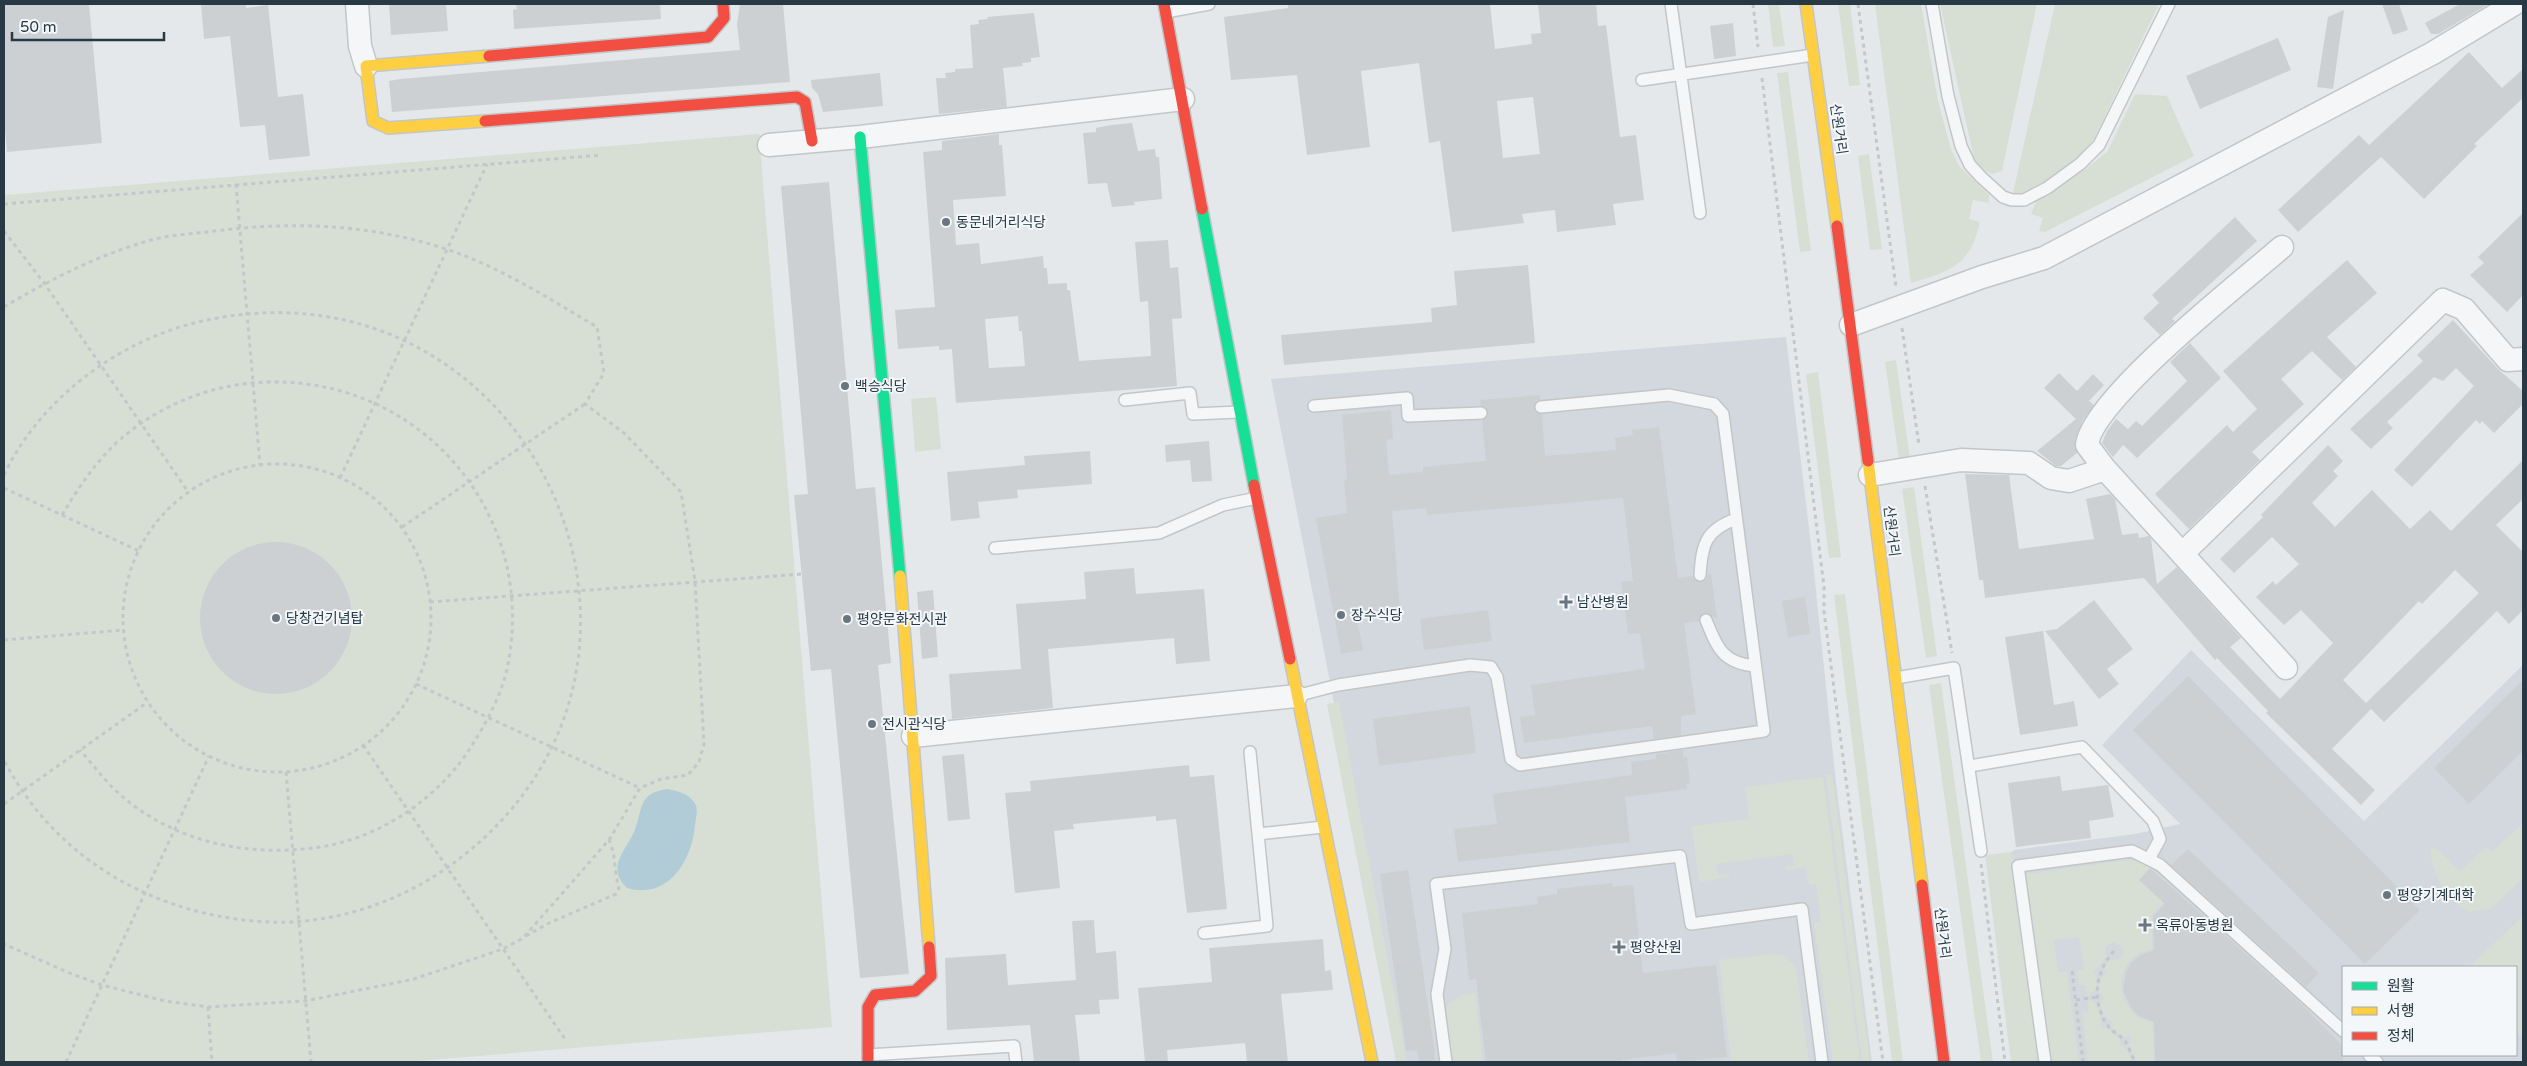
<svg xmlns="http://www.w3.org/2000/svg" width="2527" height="1066" viewBox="0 0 2527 1066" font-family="'Varela Round','Noto Sans KR',sans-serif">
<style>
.built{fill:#d2d8dd;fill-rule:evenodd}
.green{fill:#d7dfd5}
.water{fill:#b1cbd7}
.building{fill:#cdd0d3;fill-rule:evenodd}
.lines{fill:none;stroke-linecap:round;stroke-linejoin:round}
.lane-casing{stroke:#c3c6c8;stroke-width:14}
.street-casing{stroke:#c3c6c8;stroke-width:25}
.fast-casing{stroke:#c3c6c8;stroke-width:14}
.slow-casing{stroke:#c3c6c8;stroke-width:14}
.jam-casing{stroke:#c3c6c8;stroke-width:14}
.path{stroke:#c2c8ca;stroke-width:3;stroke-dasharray:4 4;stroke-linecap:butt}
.lane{stroke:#f4f6f7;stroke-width:11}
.street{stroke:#f4f6f7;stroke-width:22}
.fast{stroke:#16e098;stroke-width:11}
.slow{stroke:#ffcf43;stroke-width:11}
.jam{stroke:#f24e42;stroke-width:11}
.poi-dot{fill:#6a767f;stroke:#f3f7f9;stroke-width:2}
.labels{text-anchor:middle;stroke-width:4;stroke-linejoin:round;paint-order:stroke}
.street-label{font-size:14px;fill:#283946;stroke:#f3f7f9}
.poi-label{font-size:14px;fill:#283946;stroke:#f3f7f9;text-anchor:start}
</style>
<rect width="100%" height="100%" fill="#e5e8ea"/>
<path class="built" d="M1786,337L1813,562L1836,783L1872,1062H1404L1271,379Z
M2191,650L2364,821L2523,665V1062H2029L2003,859L2014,850L2135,834L2180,824L2102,745ZM2343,967H2516V1055H2343Z"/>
<path class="green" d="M1768,4H1779L1785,46L1773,47Z
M1838,4H1850L1860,85L1849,86Z
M1875,4H1921L1938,101L1951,149L1959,166L1989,195V203L1973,200L1969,219L1980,222C1970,266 1951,271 1911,283Z
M1940,4H2037L2002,171L1992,174L1982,169L1974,159Z
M2055,4H2159L2094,139C2076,161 2048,188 2019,195L2013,193Z
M1788,72L1811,251L1800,252L1777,73Z
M2135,94L2167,96L2194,156L2045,232L2039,231L2043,218L2031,214L2036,201L2083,171L2107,152Z
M759,134L832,1027L406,1062H4V195Z
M1869,154L1882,249L1870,250L1858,156Z
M1896,360L1910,458L1899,460L1885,362Z
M1818,372L1841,557L1829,558L1806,374Z
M936,397L941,449L915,452L911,399Z
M1914,487L1937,656L1926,658L1902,489Z
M1845,594L1903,1062H1892L1834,595Z
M1941,683L1993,1062H1981L1929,685Z
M1339,702L1407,1062H1396L1327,704Z
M1826,775H1832L1870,1062H1862Z
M1823,777L1860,1062H1833L1814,923L1821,922L1816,884L1809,885L1806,867L1785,870V867L1794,865L1792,854L1716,864L1718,875L1729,874V877L1699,882L1692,826L1749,819L1745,787Z
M2521,825L2523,827V878L2492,908L2469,912C2444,897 2435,878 2430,851L2432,848L2438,850L2460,871L2486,847L2492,852Z
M2012,852L2039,1062H2011L1985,855Z
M2128,860C2149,860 2161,878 2175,891L2152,915V950C2111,953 2112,1016 2153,1022L2154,1062H2136L2129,1047L2131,1037L2121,1036L2111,1027L2112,1021L2104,1016L2100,1003L2104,998L2098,991L2100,979L2107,973L2104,968L2109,960L2115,961L2123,956L2122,946L2113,942L2105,947L2106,957L2094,972L2097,978L2095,991L2087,996L2085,985H2079L2077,971L2084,969L2079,937L2054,940L2058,972H2067L2079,1062H2050L2026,874Z
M2523,916V1040L2516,1032V967H2469Z
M1773,954L1782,955L1796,966L1809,1062H1710L1731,1059L1719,960Z
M1475,993L1483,1062H1452L1446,1011L1448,1004L1462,995Z
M2092,1000L2097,1004L2102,1027L2108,1029L2120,1039V1045L2126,1048L2133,1062H2088L2082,1013L2089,1012L2087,1001Z"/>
<path class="water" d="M667,789C677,791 688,793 694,802C699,808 696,817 695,825C692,860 669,900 627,888C606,867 625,852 634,832C643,811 637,793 667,789Z"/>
<path class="building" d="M4,4H89L102,143L7,152L4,119Z
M201,4H246V8L268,5L278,97L303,94L310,156L269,160L265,125L240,127L230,36L204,39Z
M389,4H446L448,31L391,35Z
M516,4H660L661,19L514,29L513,10L517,9Z
M740,4H783L790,82L392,112L389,81L400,79L740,50L737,24Z
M1288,4H1490L1495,49L1532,44L1531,34L1541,33L1538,4H1596L1598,26L1606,25L1620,137L1636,135L1644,200L1613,204L1616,225L1557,232L1555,210L1522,214L1524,223L1452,232L1440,141L1429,143L1419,63L1361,71L1370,147L1307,155L1297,75L1231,80L1224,17L1288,8ZM1533,97L1540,154L1503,158L1497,101Z
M2382,4H2399L2408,30L2393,35Z
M2460,4H2489L2438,34H2431L2425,23Z
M2344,10L2333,89L2317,87L2328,17Z
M1034,13L1040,57L1031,58V62L1022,63L1023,66L1003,68L1007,107L939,114L936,78H946L945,73L955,72V69L973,68L970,25L979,24L978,20L988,19L987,17Z
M1733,23L1736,56L1714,59L1710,26Z
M2278,38L2291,70L2200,109L2186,76Z
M2469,52L2502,88L2523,69V98L2474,144L2477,146L2424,199L2381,157L2298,232L2278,210L2359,135L2369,145Z
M880,73L883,106L823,112L818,94L812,88L811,80Z
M1132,123L1138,151L1155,149L1156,157H1159L1162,199L1134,202L1135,205L1112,207L1107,183L1088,184L1083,133L1096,132V128L1111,125Z
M999,134V145H1002L1006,196L953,200L956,245L979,243L981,264L1043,256L1044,268H1047L1048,284L1067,283V290H1070L1079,361L1151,356L1148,301L1140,302L1135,242L1168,240L1170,268L1178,267L1182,318L1172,319L1177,386L956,403L952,349L939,350V346L898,349L895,310L935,307L923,152L942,150V141ZM1018,316L1019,331H1022L1025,366L989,368L985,319Z
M829,182L856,489L875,487L891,663L878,665L909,974L860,978L831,669L811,671L794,495L808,494L781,186Z
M2523,213V295L2507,312L2470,275L2484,263L2478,257Z
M2235,217L2257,241L2172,319L2175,321L2160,335L2143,318L2159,303L2152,295Z
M2347,260L2377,293L2327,337L2356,367L2342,380L2312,351L2281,379L2304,404L2252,452L2260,460L2189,529L2155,494L2227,425L2233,432L2257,409L2223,371Z
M1528,265L1535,343L1284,365L1281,335L1432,322L1431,308L1457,305L1454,271Z
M2453,320L2498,369L2523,391V404L2494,433L2482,421L2480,424L2476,420L2412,487L2394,470L2474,386L2456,368L2443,381L2434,377L2387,422L2393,428L2371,449L2350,429L2423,361L2417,355Z
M2190,343L2221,378L2137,458L2123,445L2113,457L2102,443L2107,431L2116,419L2128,429L2136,421L2142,426L2187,381L2170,362Z
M2059,373L2077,391L2093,374L2104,385L2089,401L2094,405L2083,420L2075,440L2077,453L2061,466H2056L2037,451L2076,419L2044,388Z
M1540,395V400L1536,401L1534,407L1535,412L1542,414L1545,456L1616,450L1615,438L1633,435L1632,430L1659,427L1678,578L1693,576L1700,582L1706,580L1708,574H1711L1717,618L1704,613L1699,621L1684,623L1696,714L1681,716V735L1654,739L1652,726L1524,743L1520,717L1535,715L1531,685L1645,669L1640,633L1628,634L1621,582L1633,581L1623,498L1427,515L1426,508L1392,511L1400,609L1356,613L1363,650L1341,654L1316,518L1347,513L1344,480H1347L1342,415L1391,410L1393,439L1386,440L1389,475L1423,472V467L1486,461L1482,420L1487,417L1488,412L1485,407L1481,406L1480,400Z
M1209,441L1212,481L1192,482L1190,460L1166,462L1165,445Z
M2328,445L2343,461L2333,471L2338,476L2312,503L2335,527L2372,490L2410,529L2430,510L2451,531L2523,460V499L2496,525L2523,552V610L2509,624L2497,611L2384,722L2371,709L2332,749L2375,790L2361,805L2266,713L2268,711L2217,658L2215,660L2144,578L1985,598L1983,580H1979L1965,474L2009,475L2019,549L2094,539L2086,499L2110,494L2115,499L2122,535L2138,533L2139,538L2149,536L2151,539L2157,584L2177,567L2241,638L2230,647L2280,699L2333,643L2301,610L2284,625L2256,597L2273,581L2276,585L2299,564L2272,537L2234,573L2220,559L2263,517L2261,515ZM2455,570L2479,593L2366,703L2343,680L2419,601L2422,604Z
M1090,451L1092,484L1017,490L1018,498L978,502L980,518L951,521L947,472L1025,465L1024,456Z
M200 618a76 76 0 1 1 152 0a76 76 0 1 1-152 0Z
M1134,568L1136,594L1204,589L1210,661L1176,664L1174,638L1048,649L1053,708L952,719L949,674L1021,669L1016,604L1086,599L1084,572Z
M933,590L938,657L922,659L917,592Z
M1805,597L1810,634L1788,637L1782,601Z
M2094,600L2133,649L2107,669L2119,684L2099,699L2045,631L2057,629Z
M1488,610L1492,641L1424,650L1420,619Z
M2043,631L2054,705L2074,701L2078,726L2020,735L2005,637Z
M2188,676L2420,910L2365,964L2133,730Z
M2523,680V751L2469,804L2434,768Z
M1470,706L1476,753L1379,766L1373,719Z
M1683,750V757H1687L1690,784H1686L1687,789L1625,797L1630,842L1458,862L1454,829L1497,824L1493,794L1632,775L1631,762L1656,759V754Z
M964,754L970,819L948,821L942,756Z
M1189,765L1190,777L1214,775L1227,909L1187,913L1176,819L1156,821V816L1073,824L1074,829L1054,831L1060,888L1015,893L1005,793L1031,791L1030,781Z
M2060,776L2062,791L2108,785L2114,817L2089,821L2091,838L2016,847L2008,783Z
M2188,849L2319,973L2306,987L2171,865Z
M2150,868L2295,998L2343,1046V1062H2155L2154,1022L2139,1016L2132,1009L2123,991L2126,972L2131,963L2139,956L2154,950L2153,916L2165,904L2139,880Z
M1408,870L1434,1047L1435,1062H1419L1417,1050L1406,1051L1380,874Z
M1612,883L1613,887L1633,885L1643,973L1716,965L1727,1057L1677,1062L1676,1053L1622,1060V1062H1486L1476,979L1469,980L1462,913L1538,904L1537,897L1557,894V889Z
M1094,920L1096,953L1116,951L1119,999L1099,1000L1100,1014L1075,1015L1080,1062H1034L1030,1025L947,1030L945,958L1006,954L1008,985L1076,980L1072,921Z
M1323,939L1325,971L1331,970L1333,990L1281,994L1288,1062H1247L1245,1043L1167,1050L1168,1062H1145L1138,988L1212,982L1209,948Z"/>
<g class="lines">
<defs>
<path id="lane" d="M1671,4L1700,213
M1932,4L1948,96L1961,146L1970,165L1981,177L2003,197L2012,200H2024L2047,188L2080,164L2099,145L2169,4
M1166,12L1209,4
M1642,80L1813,55
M1125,400L1190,393L1193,414L1239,412
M1314,406L1407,398L1408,416L1481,413
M995,548L1159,533L1223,505L1257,498
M1700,575C1702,545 1705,530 1736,519
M1706,620C1717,647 1722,663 1755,666
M1896,678L1954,668L1981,851
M1296,696L1338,685L1470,665L1491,667L1497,677L1511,759L1520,765L1764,731L1723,414L1714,404L1669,395L1541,407
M1970,766L2082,747L2153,821L2160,839L2149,859
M1258,834L1323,827
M1204,933L1267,926L1250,752
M868,1055L1014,1046L1016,1062
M2369,1055L2377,1062
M1446,1062L1437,994L1445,949L1436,884L1680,856L1691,924L1802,909L1822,1062
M2045,1062L2018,866L2132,851L2160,865L2343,1031"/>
<path id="street" d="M357,4L360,46L366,66
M769,145L860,137L1183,99
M2282,247C2243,281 2092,399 2087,445L2105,469L2286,668
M1851,325L1982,277L2044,258L2433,53L2514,4
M1870,475L1961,460L2029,463L2051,478L2069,481L2105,469
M2182,554L2443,300L2464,309L2508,360L2523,359
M913,736L1296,696"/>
<path id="fast" d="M860,137L900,576
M1202,209L1254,485"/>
<path id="slow" d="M1806,4L1837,226
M485,121L388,128L373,121L366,66L489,56
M1868,461L1922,885
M900,576L929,947
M1290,659L1372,1062"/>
<path id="jam" d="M1164,4L1202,209
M489,56L708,37L724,18L723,4
M485,121L797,97L805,102L812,141
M1837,226L1868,461
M1254,485L1290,659
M1922,885L1944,1062
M868,1062V1007L875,995L915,991L931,976L929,947"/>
</defs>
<use href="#lane" class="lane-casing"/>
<use href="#street" class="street-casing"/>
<use href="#fast" class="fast-casing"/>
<use href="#slow" class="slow-casing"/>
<use href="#jam" class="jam-casing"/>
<path class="path" d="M1753,4L1758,47
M1858,4L1896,287
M1762,78L1824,587V612L1883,1062
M236,184L260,465
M4,204L602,155
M4,231L44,283L189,493
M4,307C51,279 98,255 151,240C169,235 189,234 207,232C290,221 366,223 446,249C500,267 548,298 597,327L604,373L585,404L624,433L681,492L695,581L704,744L699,762L688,775L661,779L640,788L609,840L523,938L503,949L414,979L305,1001L208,1007L165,1001L102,985L67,972L4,944
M1902,328L1919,445
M123 618a154 154 0 1 1 308 0a154 154 0 1 1-308 0Z
M4,475C42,395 126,335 212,319C531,257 717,661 459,859C406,900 336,925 269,922C158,917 56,861 4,760
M340,478L487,164
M1925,486L1952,653
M4,488L139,551
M62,515C79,487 97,459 123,437C166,401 221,381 277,382C428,383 539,521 507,669C501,695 488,720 474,742C443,794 386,835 326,846C250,859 170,843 113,788C101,776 91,762 80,750
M402,527L585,404
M430,602L802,574
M4,640L123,630
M416,684L640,788
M363,745L567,1042
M286,772L311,1062
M4,804L148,702
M1981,864L2005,1062
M526,936L549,923L616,894L619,888C614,872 616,855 609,840
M2114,951C2095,972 2091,1002 2108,1026C2112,1032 2120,1035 2125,1041C2129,1047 2132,1056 2135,1062
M2072,971L2083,1062
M2076,1000L2097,997
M208,1007L212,1062
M66,1062L209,756"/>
<use href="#lane" class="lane"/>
<use href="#street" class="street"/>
<use href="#fast" class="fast"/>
<use href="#slow" class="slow"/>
<use href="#jam" class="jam"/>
</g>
<g class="poi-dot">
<circle cx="946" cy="222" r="5"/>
<circle cx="845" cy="386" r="5"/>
<path d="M1563.5 594.5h5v5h5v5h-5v5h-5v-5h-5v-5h5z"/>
<circle cx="1341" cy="615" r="5"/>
<circle cx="276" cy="618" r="5"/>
<circle cx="847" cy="619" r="5"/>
<circle cx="872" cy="724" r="5"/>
<circle cx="2387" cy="895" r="5"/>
<path d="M2142.5 917.5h5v5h5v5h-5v5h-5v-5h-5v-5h5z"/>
<path d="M1616.5 939.5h5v5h5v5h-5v5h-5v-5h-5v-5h5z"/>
</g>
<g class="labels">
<g class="street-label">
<text transform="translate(1839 129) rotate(82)" y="5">산원거리</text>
<text transform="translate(1892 531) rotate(83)" y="5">산원거리</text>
<text transform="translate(1943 933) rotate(83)" y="5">산원거리</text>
</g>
<g class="poi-label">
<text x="956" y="227">동문네거리식당</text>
<text x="855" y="391">백승식당</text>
<text x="1577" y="607">남산병원</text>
<text x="1351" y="620">장수식당</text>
<text x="286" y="623">당창건기념탑</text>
<text x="857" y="624">평양문화전시관</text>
<text x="882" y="729">전시관식당</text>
<text x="2397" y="900">평양기계대학</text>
<text x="2156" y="930">옥류아동병원</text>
<text x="1630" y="952">평양산원</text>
</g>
</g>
<rect width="2527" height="1066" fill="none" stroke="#283946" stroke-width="10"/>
<rect x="2342" y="966" width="175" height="90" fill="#f3f7f9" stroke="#a2abb1"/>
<rect x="2352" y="982" width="25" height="8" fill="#16e098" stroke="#a2abb1"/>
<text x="2387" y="991" font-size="15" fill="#283946">원활</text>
<rect x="2352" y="1007" width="25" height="8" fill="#ffcf43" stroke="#a2abb1"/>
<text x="2387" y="1016" font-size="15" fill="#283946">서행</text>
<rect x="2352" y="1032" width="25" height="8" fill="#f24e42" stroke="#a2abb1"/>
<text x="2387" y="1041" font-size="15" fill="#283946">정체</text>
<path d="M12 32v8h152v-8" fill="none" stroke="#283946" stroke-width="2.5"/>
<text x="20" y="32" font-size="15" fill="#283946" stroke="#f3f7f9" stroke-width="4" paint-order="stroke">50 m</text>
</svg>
